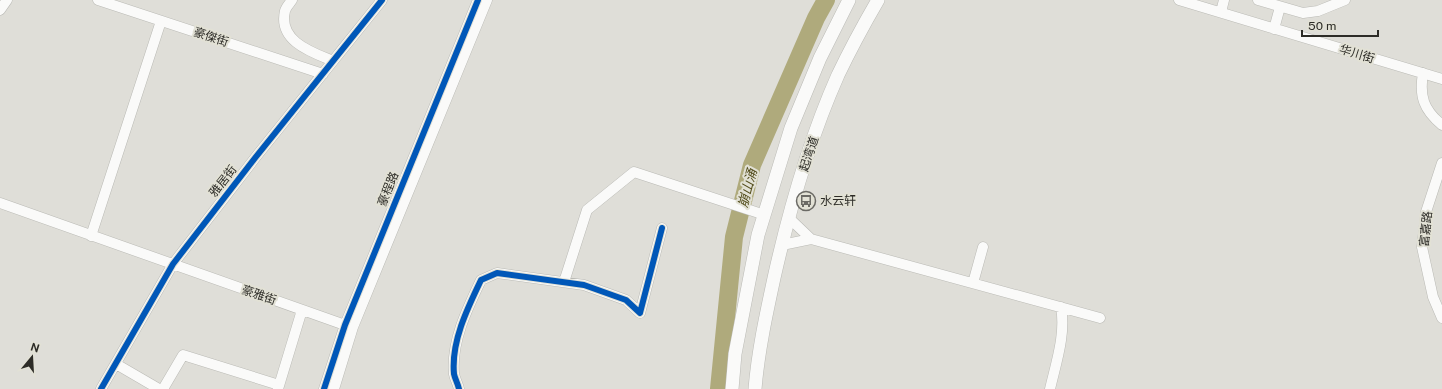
<svg xmlns="http://www.w3.org/2000/svg" width="1442" height="389" viewBox="0 0 1442 389" font-family="'Public Sans','Noto Sans SC',sans-serif">
<style>
.lines{fill:none;stroke-linecap:round;stroke-linejoin:round}
.river{stroke:#afaa7c;stroke-width:18}
.minor-casing{stroke:#babab5;stroke-width:11}
.major-casing{stroke:#babab5;stroke-width:14}
.minor{stroke:#fafaf9;stroke-width:10}
.major{stroke:#fafaf9;stroke-width:13}
.cycleway-casing{stroke:#e2e1d5;stroke-width:8}
.cycleway{stroke:#0057b8;stroke-width:6}
.labels{text-anchor:middle;stroke-width:4;stroke-linejoin:round;paint-order:stroke}
.street-label{font-size:12px;fill:#2d2c27;stroke:#e2e1d5}
.poi-label{font-size:12px;fill:#2d2c27;stroke:#e2e1d5;text-anchor:start}
.water-label{font-size:13px;font-style:italic;fill:#524c1b;stroke:#e2e1d5}
</style>
<rect width="100%" height="100%" fill="#dfded8"/>
<g class="lines">
<path class="river" d="M719,389L734,237L752,165L816,18L826,0"/>
<defs>
<path id="minor" d="M98,0L323,74
M292,0C290,3 286,7 285,11C278,41 311,52 333,61
M1179,0L1442,79
M1258,0L1303,13L1318,11L1345,0
M0,10L7,0
M1221,12L1224,0
M1274,29L1280,7
M1423,73C1419,97 1424,110 1442,125
M1442,163L1426,212L1422,247L1433,297L1442,318
M0,203L345,325
M789,218L811,239
M91,236L161,21
M782,245L811,239L1100,318
M564,282L587,210L634,172L765,215
M973,283L983,247
M116,364L159,389
M101,389L173,264L255,158L382,0
M163,389L183,355L279,385
M278,389L302,310
M324,389L345,325L478,0
M334,389L353,327L487,0
M459,389C458,384 455,379 454,374C451,342 467,309 481,280L497,273L584,285L626,300L640,313L662,228
M1050,389C1056,363 1066,334 1061,307"/>
<path id="major" d="M732,389L735,354L758,235L791,128L820,58L849,0
M755,389C758,352 766,315 774,278C789,211 810,138 838,75C850,50 864,24 878,0"/>
</defs>
<use href="#minor" class="minor-casing"/>
<use href="#major" class="major-casing"/>
<use href="#minor" class="minor"/>
<use href="#major" class="major"/>
<defs>
<path id="cycleway" d="M101,389L173,264L255,158L382,0
M324,389L345,325L478,0
M459,389C458,384 455,379 454,374C451,342 467,309 481,280L497,273L584,285L626,300L640,313L662,228"/>
</defs>
<use href="#cycleway" class="cycleway-casing"/>
<use href="#cycleway" class="cycleway"/>
</g>
<defs>
<symbol id="bus-ring" viewBox="-11 -11 22 22"><circle r="9.5" fill="#e2e1d5" stroke="#6b6a65" stroke-width="1.5"/><path d="M-5-6H5V4H4V6H2V4H-2V6H-4V4H-5ZM-3.5-4V0h7V-4ZM-3.5 1.2v1.5H-2V1.2ZM2 1.2v1.5H3.5V1.2Z" fill="#6b6a65"/></symbol>
</defs>
<g fill-rule="evenodd">
<use href="#bus-ring" x="795" y="190" width="22" height="22"/>
</g>
<g class="labels">
<g class="street-label">
<text transform="translate(211 37) rotate(18)" y="4">豪傑街</text>
<text transform="translate(1357 54) rotate(17)" y="4">华川街</text>
<text transform="translate(809 154) rotate(-72)" y="4">起湾道</text>
<text transform="translate(223 181) rotate(-52)" y="4">雅居街</text>
<text transform="translate(388 189) rotate(-68)" y="4">豪程路</text>
<text transform="translate(1426 229) rotate(-84)" y="4">富嘉路</text>
<text transform="translate(259 295) rotate(19)" y="4">豪雅街</text>
</g>
<g class="poi-label">
<text x="820" y="205">水云轩</text>
</g>
<g class="water-label">
<text transform="translate(747 188) rotate(-75)" y="5">崩山涌</text>
</g>
</g>
<g transform="translate(32 357) rotate(18)" stroke="#e2e1d5" stroke-width="3" paint-order="stroke">
<path d="M0-3L7 15L0 10L-7 15Z" fill="#2d2c27"/>
<text y="-6" font-size="11" font-weight="bold" text-anchor="middle" fill="#2d2c27">N</text>
</g>
<path d="M1302 30v6h76v-6" fill="none" stroke="#2d2c27" stroke-width="2"/>
<text x="1308" y="30" font-size="12" fill="#2d2c27" stroke="#e2e1d5" stroke-width="3" paint-order="stroke">50 m</text>
</svg>
